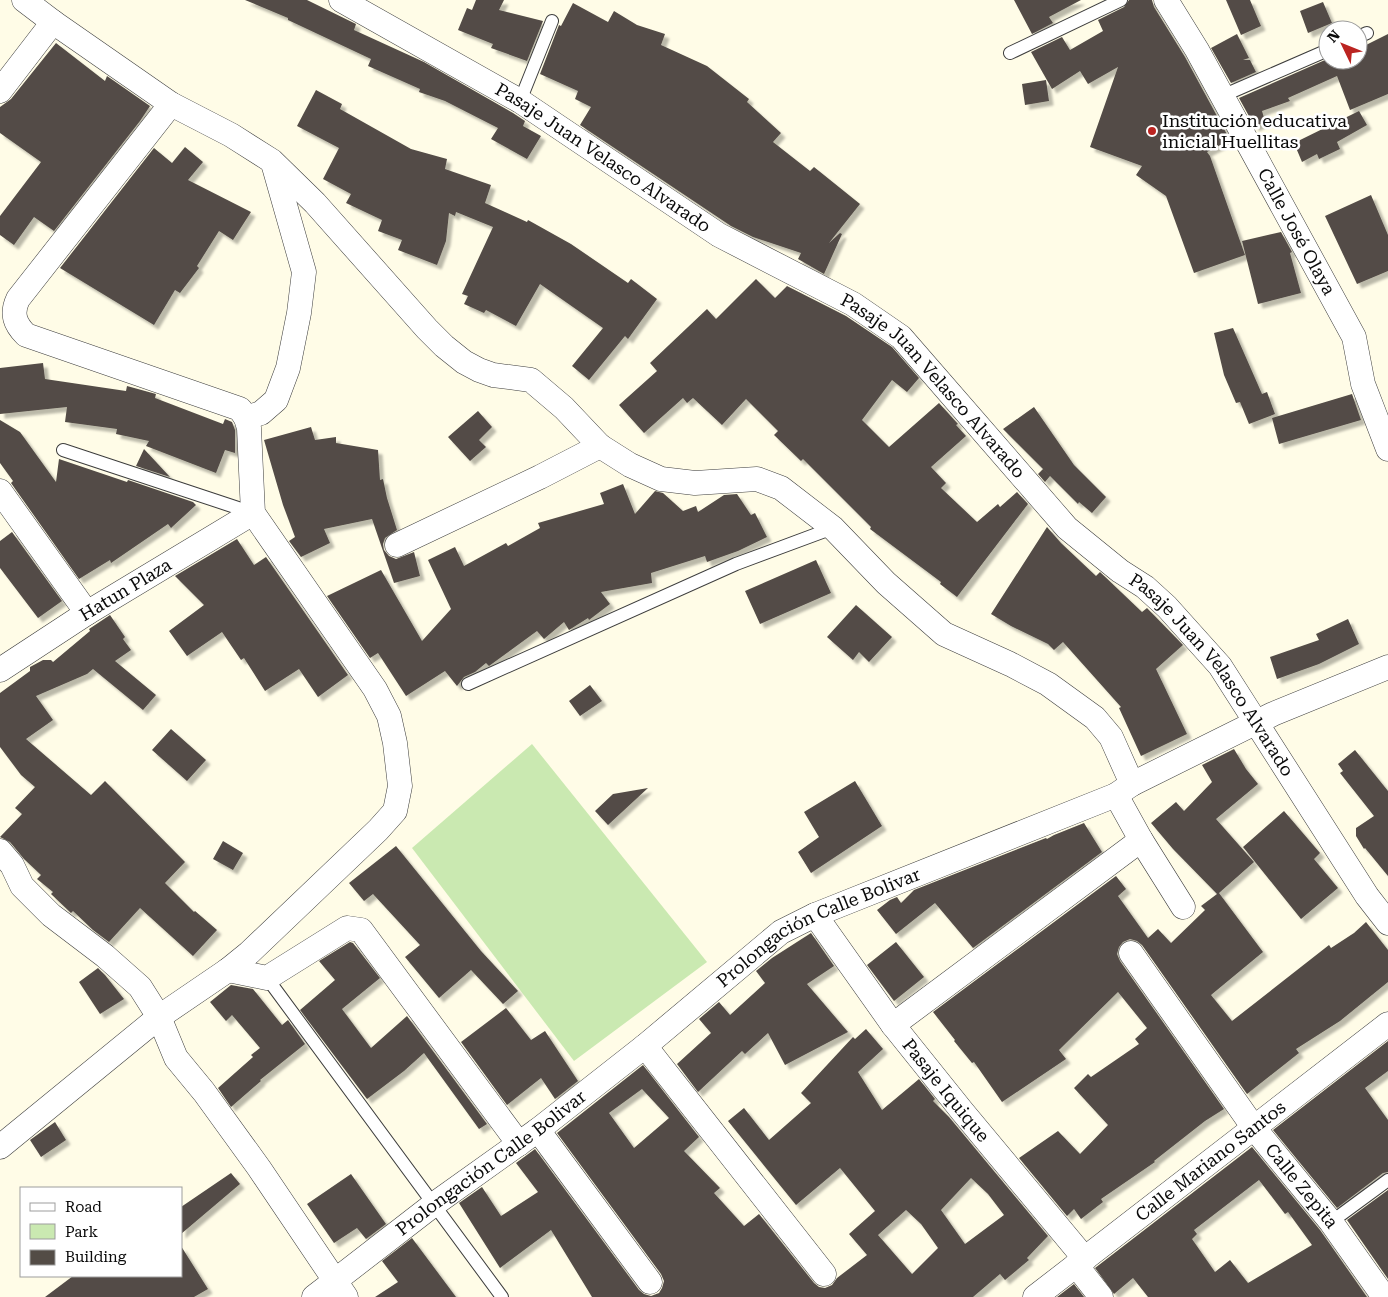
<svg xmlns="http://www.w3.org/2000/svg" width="1388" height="1297" viewBox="0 0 1388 1297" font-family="'Roboto Serif',serif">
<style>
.green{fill:#cae9b1}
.building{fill:#534c46;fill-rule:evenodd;filter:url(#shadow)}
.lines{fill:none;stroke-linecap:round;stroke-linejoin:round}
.lane-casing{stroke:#3d3d3d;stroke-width:14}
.street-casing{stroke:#3d3d3d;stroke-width:25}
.lane{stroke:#fff;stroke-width:12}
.street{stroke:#fff;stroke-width:24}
.poi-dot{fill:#bb2421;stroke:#fff;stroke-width:2}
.labels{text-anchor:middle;stroke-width:5;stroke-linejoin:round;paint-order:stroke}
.poi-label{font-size:18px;fill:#0a0a0a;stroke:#fff;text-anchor:start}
.street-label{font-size:18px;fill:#0a0a0a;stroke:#fff}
</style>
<defs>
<filter id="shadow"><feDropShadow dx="4.5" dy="4.5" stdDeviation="1" flood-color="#0004"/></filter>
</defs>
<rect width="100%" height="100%" fill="#fffce7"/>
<path class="green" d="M532,744L707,962L574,1061L412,848Z"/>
<path class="building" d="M245,0H307L356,24L354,30L424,62L513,113L525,121L523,126L541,136L527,159L491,139L498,128L445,101L419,92L420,89L368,66L371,59L288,20V18Z
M476,0H504L499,10L543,21L527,61L491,48L493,44L458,30L467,8L472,10Z
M1014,0H1081L1049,17L1053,23L1032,34Z
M1129,0H1152L1154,7L1185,57L1230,140L1207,152L1210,156L1245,255L1194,273L1166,196L1136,175L1142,166L1090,147L1118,67L1088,84L1080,71L1052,89L1031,52L1062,37L1070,50L1103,31L1098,20L1124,7Z
M1226,0H1250L1261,26L1241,35Z
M1323,2L1332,23L1308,33L1300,11Z
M573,3L608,22L614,11L637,25L665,34L661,45L707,66L749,99L747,102L781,133L773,142L810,171L814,167L860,204L829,243L840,233L842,234L824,274L798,259L801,253L753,237L731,226L580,125L591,107L575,99L578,91L540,74L559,25L561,26Z
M1237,34L1249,58L1243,60H1250L1256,72L1231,83L1211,48Z
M1388,34V94L1350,110L1337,76L1288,98L1290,101L1262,111L1265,121L1255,127L1239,98L1325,60H1358V49Z
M56,43L105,81L107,76L150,106L140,121L54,231L34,217L14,245L0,235V216L41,162L0,133V107L11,99Z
M1046,80L1049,101L1025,105L1022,84Z
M316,90L342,104L340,109L411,149L447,159L445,169L491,185L485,203L527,222L528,220L571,244L628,283L631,279L657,299L628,339L625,336L589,380L572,366L603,328L540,284L516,326L486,310L484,313L464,304L468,296L462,294L493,227L456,212L455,216L449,213L446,241L437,265L398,250L402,240L378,231L382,220L346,203L351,194L323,179L339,148L297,126Z
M1359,111L1367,125L1337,142L1340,149L1319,159L1317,154L1302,162L1294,143Z
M185,147L203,162L188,180L251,212L233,240L219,231L197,266L199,268L180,293L175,290L154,325L60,268L154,148L172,163Z
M1371,195L1388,235V271L1357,284L1325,216Z
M1281,232L1292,252L1290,253L1301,293L1258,304L1242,241Z
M756,279L775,298L787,286L846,316L892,347L919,378L907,392L892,380L862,420L889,447L939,403L958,424L956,425L966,436L931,467L946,483L941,488L977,522L998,504L1000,507L1017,492L1028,504L957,597L940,584L941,582L870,529L871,527L803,459L801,461L774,435L778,431L746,399L722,425L693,398L687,403L683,398L644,433L619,405L657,371L650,363L707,309L716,319Z
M1233,328L1262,394L1267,392L1275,414L1249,424L1240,402L1236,403L1224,375L1214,333Z
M43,363L45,379L126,391L127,386L156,394L155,398L223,424L225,419L232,422L235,430V453L225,450L216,473L146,446L149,441L116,434L117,429L65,422L67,407L0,414V368Z
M1352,394L1361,420L1279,444L1272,418Z
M1034,407L1074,465L1106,497L1092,513L1079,502L1078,504L1050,476L1045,482L1038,474L1043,469L1049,475L1003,429Z
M478,411L492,427L479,440L486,447L470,461L448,437Z
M0,420L20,432L56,482L59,459L127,482L128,480L193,502L196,505L171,528L168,524L111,563L110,560L79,579L11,483L13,481L0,463Z
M311,427L315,440L336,437V443L378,450L380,480L383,479L387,498L397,530L385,538L383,544L384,550L389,556L396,559L414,552L420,576L394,583L372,519L324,529L330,543L301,557L289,541L295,537L283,505L264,440Z
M144,449L170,477L136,466Z
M623,484L635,514L655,491L663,493L683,511L696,506L698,512L724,495L737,494L751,515L755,513L767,537L738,551L707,562L705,556L651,573L652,583L601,592L610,604L589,620L588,618L569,630L564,622L544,639L537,631L489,666L486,663L475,672L464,677L457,686L445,671L406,696L378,653L370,658L327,596L381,570L422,641L451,609L428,560L455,547L464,566L506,543L508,546L540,528L538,523L604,504L600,493Z
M1047,527L1061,543L1096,576L1100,572L1142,612L1147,608L1183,645L1156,669L1187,734L1141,756L1119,708L1121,707L1063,642L1054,650L1048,644L1011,626L991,614Z
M12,532L62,601L38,618L0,568V541Z
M237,539L254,565L266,557L348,675L318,697L299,669L265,691L244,658L241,660L222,632L187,656L169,631L204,605L175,576Z
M816,560L831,593L760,624L745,591Z
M856,605L892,637L869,662L859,652L853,660L827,637Z
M110,615L125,637L123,639L131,650L115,661L156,695L143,710L93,669L87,674L36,696L53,720L26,739L91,795L105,781L185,862L165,883L194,912L195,911L217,930L193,956L140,908L109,942L93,930L73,911L71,913L51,894L53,892L37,879L41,875L24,859L10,842L0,837L22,814L15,808L35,787L21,775L0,747V693L30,671V667L43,660H51L53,662L90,631L89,629Z
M1348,619L1359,644L1319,664L1277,679L1270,657L1319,640L1316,634Z
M590,685L602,701L580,716L569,701Z
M171,729L206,760L187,781L152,750Z
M1234,749L1246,769L1258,784L1216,819L1254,862L1219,893L1263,952L1211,995L1232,1021L1329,945L1331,948L1354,933L1366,922L1388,950V982L1340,1021L1296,1049L1299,1053L1247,1094L1142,945L1137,941L1130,939L1123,942L1119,947L1117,954L1120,961L1224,1109L1205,1121L1154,1161L1155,1162L1101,1199L1103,1202L1081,1219L1074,1209L1067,1216L1019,1158L1058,1131L1080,1154L1108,1125L1074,1088L1088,1074L1091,1077L1139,1044L1135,1039L1147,1028L1118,992L1059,1050L1066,1059L1002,1102L974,1062L972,1063L954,1041L955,1040L933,1012L1116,876L1126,889L1118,896L1148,938L1158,929L1171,943L1205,910L1201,906L1217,894L1173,849L1151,823L1176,802L1184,811L1212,782L1202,765Z
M1355,750L1388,791V876L1365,848L1364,849L1356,836V828L1374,816L1340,773L1343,771L1338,764Z
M855,781L882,826L811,873L798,852L819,837L804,812Z
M648,788L608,825L595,811L613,794Z
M1284,811L1320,853L1314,859L1338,888L1301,919L1243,847Z
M1084,823L1102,852L973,948L935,903L896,934L877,910L890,900L897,897L901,903L914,890L1046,838L1047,839L1054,835Z
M223,841L243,853L233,870L213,859Z
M396,846L481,951L518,991L503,1004L471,970L439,998L405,957L420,945L373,894L364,901L349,883Z
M811,933L834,966L807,984L848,1032L785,1065L768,1033L745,1054L742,1051L698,1092L677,1064L711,1033L699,1019L719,1002L730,1015L765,983L756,971L772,958Z
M350,942L353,943L380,978L342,1009L371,1048L407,1016L487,1124L479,1129L424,1053L404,1071L367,1099L300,1010L335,980L319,961Z
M896,942L924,977L894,1001L867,965Z
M98,968L105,975L124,999L100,1014L79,982Z
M231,985L253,989L282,1025L288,1020L305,1044L260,1080L261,1081L231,1107L218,1088L253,1057L251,1055L260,1048L232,1015L226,1021L210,1002Z
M506,1008L531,1040L545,1031L578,1081L555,1099L541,1078L507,1105L461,1042Z
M866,1029L883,1049L858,1072L882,1110L919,1079L935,1099L933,1101L949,1117L1048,1236L1027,1258L1029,1260L1005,1280L1000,1274L973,1297H592L551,1230L500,1268L459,1203L482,1187L501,1216L538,1192L516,1163L535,1149L639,1290L644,1294L651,1296L659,1293L662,1288L664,1281L661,1274L557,1133L643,1065L699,1137L684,1151L720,1188L714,1193L744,1226L759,1214L814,1283L819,1287L825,1288L832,1285L837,1278L867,1255L849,1234L875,1211L840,1168L796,1205L728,1121L744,1108L769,1140L811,1103L801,1093L853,1037L855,1039ZM642,1089L669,1118L634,1148L609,1113ZM971,1178L988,1194L1004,1215L965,1244L941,1210ZM906,1210L921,1224L938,1248L912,1274L878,1235Z
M1388,1041V1071L1365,1088L1388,1120V1172L1383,1173L1337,1208L1273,1130Z
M55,1122L66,1140L41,1157L30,1140Z
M1252,1147L1320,1230L1367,1297H1148L1133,1278L1114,1294L1095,1268ZM1259,1180L1285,1214L1288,1212L1312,1245L1248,1283L1230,1260L1215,1272L1192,1239L1197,1234L1194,1230Z
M231,1173L240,1184L181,1234V1207Z
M351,1174L386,1224L366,1239L357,1228L334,1243L307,1204Z
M1388,1190V1279L1347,1220Z
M412,1238L456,1297H375L398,1282L382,1261Z
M181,1246L208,1289L194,1297H45L73,1276H181Z
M1074,1284L1084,1297H1057Z"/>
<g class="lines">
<defs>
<path id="lane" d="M1358,37L1367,33
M1010,53L1121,0
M1222,96L1328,50
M520,101L552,21
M63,450L253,513
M468,684L736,564L833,528
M267,978L502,1297
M1331,1222L1388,1180"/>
<g id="street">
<path d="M24,0L53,22L171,104L231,135L272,161L315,203L427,329L444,346L464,362L479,370L493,375L531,380L564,408L600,446L630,465L661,479L695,483L757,479L781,488L833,528L886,583L944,634L1010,664L1048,684L1095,718L1111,737L1132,784"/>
<path id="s1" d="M341,0L520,101L719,235L853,304L901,337L1067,528L1120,571L1145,587L1167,607L1220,666L1367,896L1388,923"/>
<path id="s2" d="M1166,0L1197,50L1354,337L1363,384L1388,449"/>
<path d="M0,91L53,22"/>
<path d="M246,418L261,413L276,400L288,368L299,313L304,272L273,163"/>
<path d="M0,491L87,613"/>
<path d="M397,545L540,477L600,446"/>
<path id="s3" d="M0,670L87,613L253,513"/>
<path d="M1116,795L1141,840L1183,907"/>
<path d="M0,851L12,865L22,886L51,915L105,956L140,987L159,1017L176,1058L204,1092L259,1168L346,1297"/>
<path id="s4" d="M815,915L893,1025L962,1111L1085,1259"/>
<path id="s5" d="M1131,953L1254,1128L1331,1222L1384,1297"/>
<path d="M228,970L267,978L347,928L361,930L519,1144"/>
<path d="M893,1025L1141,840"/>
<path d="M645,1046L824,1274"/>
<path d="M538,1130L650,1282"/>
<path d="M0,1147L159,1017L228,970L249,953L378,830L395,811L400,786L395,743L389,716L375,689L253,513L249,428L246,418L240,409L26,335C15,324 11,314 18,299L171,104"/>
<path d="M1076,1265L1101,1297"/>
<path id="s6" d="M314,1297L433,1205L538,1130L645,1046L781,932L815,915L1116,795L1132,784L1273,714L1388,667"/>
<path id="s7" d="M1035,1297L1388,1024"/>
</g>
</defs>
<use href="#lane" class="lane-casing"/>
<use href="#street" class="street-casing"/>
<use href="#lane" class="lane"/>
<use href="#street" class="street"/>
</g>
<circle class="poi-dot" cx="1152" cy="131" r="5"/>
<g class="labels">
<g class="poi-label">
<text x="1162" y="127">Institución educativa<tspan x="1162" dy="21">inicial Huellitas</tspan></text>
</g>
<g class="street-label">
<text dy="6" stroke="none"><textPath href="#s1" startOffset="306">Pasaje Juan Velasco Alvarado</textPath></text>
<text dy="6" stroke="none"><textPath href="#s2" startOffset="266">Calle José Olaya</textPath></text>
<text dy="6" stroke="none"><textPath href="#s1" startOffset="711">Pasaje Juan Velasco Alvarado</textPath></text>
<text dy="6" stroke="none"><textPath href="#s3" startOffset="149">Hatun Plaza</textPath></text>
<text dy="6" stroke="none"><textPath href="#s1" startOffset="1116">Pasaje Juan Velasco Alvarado</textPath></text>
<text dy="6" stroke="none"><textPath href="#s6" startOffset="628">Prolongación Calle Bolivar</textPath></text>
<text dy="6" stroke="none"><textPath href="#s4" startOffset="219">Pasaje Iquique</textPath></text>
<text dy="6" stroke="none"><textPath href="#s7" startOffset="222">Calle Mariano Santos</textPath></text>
<text dy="6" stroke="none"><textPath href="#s6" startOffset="222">Prolongación Calle Bolivar</textPath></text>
<text dy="6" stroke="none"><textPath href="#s5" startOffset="289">Calle Zepita</textPath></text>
</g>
</g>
<rect x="20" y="1187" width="162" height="90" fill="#ffffff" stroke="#9d9d9d"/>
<rect x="30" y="1203" width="25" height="8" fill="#ffffff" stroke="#9d9d9d"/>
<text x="65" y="1212" font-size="15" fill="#0a0a0a">Road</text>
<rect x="30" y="1224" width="25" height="15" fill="#cae9b1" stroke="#9d9d9d"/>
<text x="65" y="1237" font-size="15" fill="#0a0a0a">Park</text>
<rect x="30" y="1250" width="25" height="15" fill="#534c46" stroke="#9d9d9d"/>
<text x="65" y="1262" font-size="15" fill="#0a0a0a">Building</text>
<g transform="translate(1343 45) rotate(313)"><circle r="24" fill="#ffffff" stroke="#9d9d9d"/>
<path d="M0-4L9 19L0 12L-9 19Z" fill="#bb2421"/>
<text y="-8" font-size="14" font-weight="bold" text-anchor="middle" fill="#0a0a0a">N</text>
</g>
</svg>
